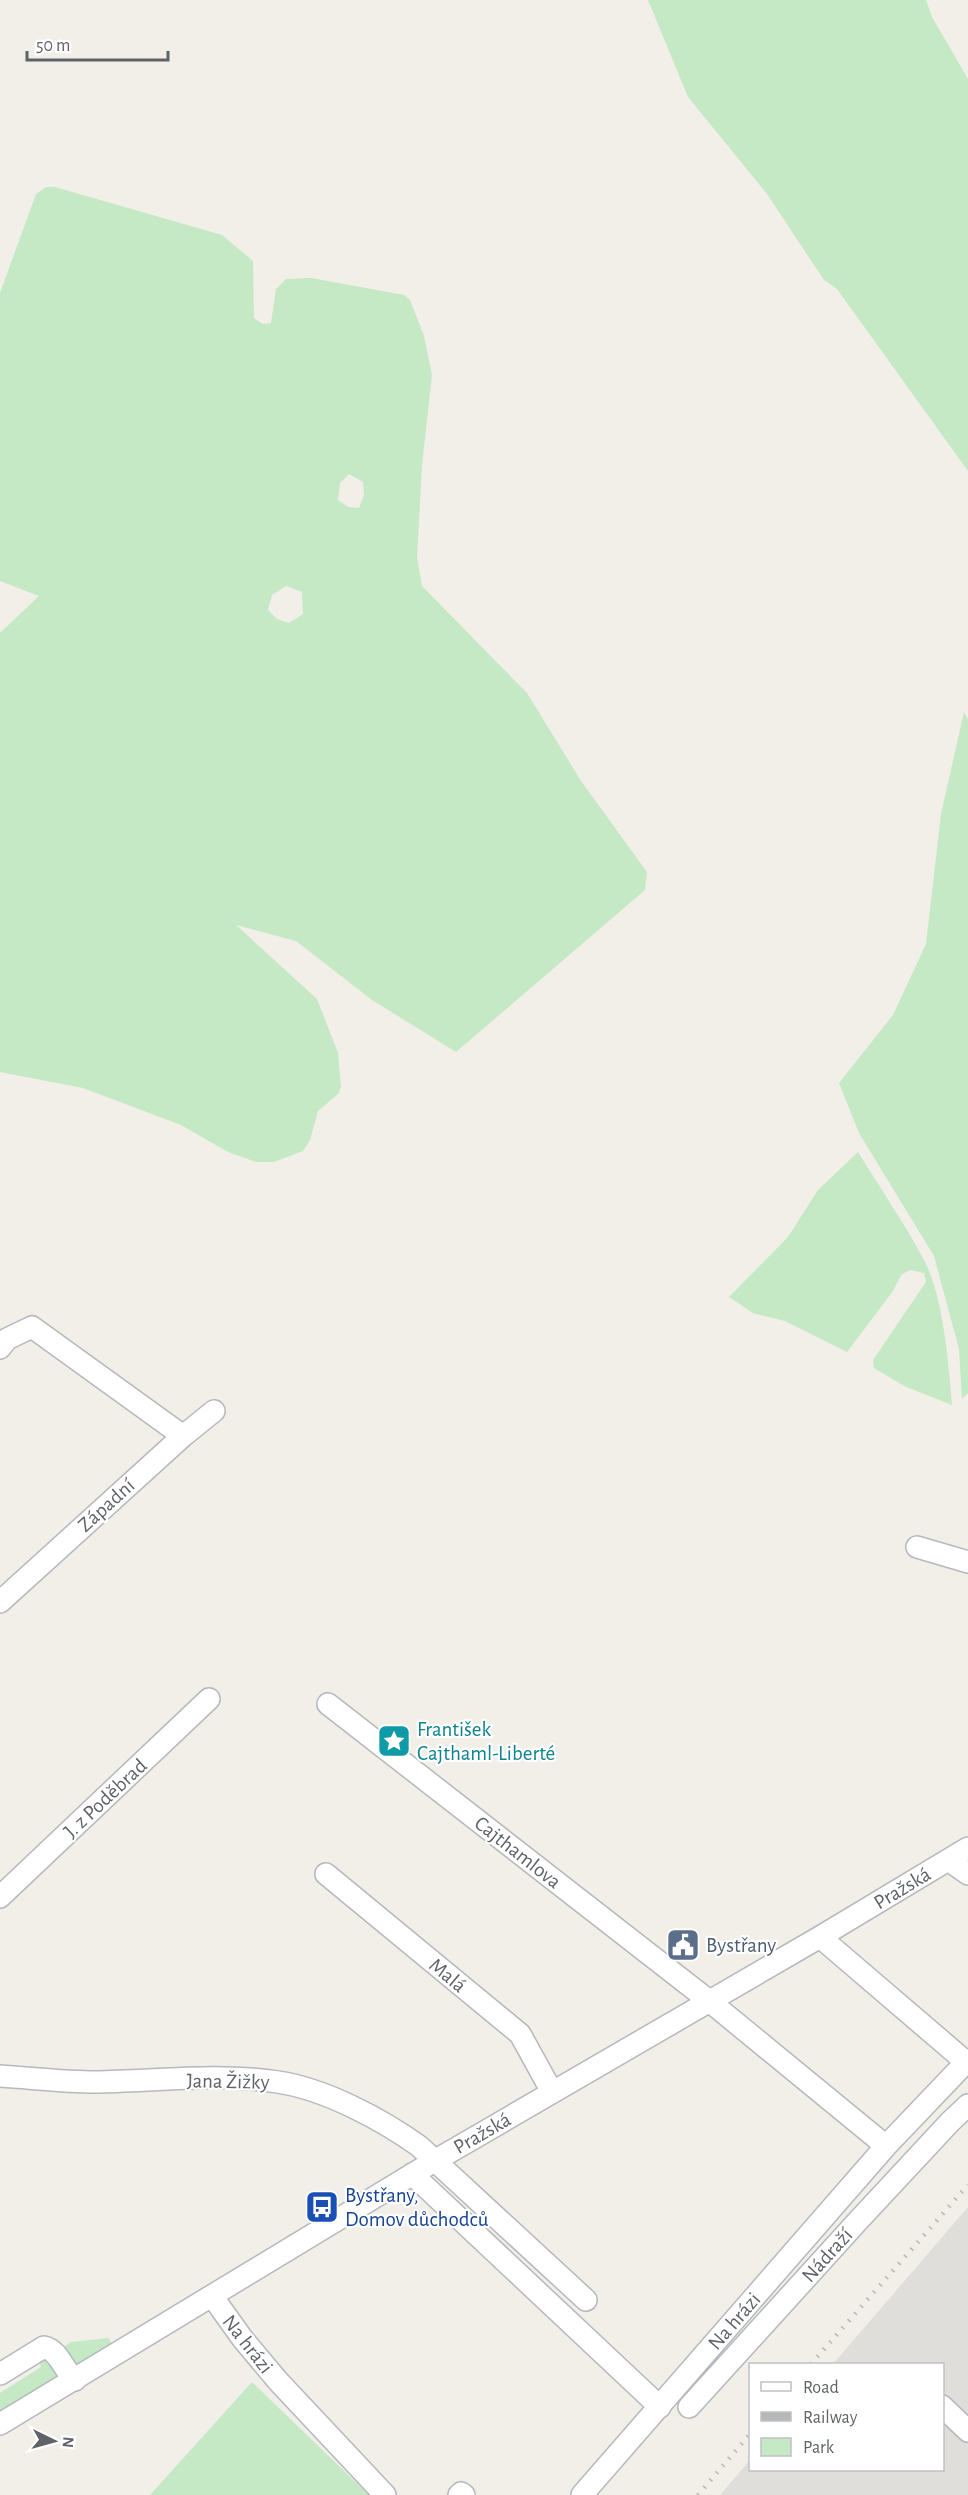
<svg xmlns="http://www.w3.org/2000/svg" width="968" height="2495" viewBox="0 0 968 2495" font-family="'Alegreya Sans',sans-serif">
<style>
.industrial{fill:#e0deda}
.green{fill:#c5e8c5;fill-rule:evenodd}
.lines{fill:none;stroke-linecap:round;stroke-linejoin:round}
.minor-casing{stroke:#b5b8bc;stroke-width:24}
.minor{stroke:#fff;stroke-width:21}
.rail{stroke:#b6b7b8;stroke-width:4.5;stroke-dasharray:1.5 8;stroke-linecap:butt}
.labels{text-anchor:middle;stroke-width:4.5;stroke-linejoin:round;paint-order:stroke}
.street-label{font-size:21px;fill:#5f6368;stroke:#fff}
.culture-label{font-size:21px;fill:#0d838f;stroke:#fff;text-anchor:start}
.service-label{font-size:21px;fill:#4e5e75;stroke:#fff;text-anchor:start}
.transit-label{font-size:21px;fill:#164399;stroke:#fff;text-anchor:start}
</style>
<rect width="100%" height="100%" fill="#f1efe8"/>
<path class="industrial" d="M968,2207V2495H720L750,2460V2470H942V2364H833Z"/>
<path class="green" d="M648,0H926L932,17L968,79V471L837,289L824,280L767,194L688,97Z
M46,187H55L222,235L253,261L254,318L263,324L271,323L276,289L286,279L311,278L404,295L410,300L424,336L432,375L422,465L417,557L422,586L527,693L581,781L647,872L645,890L456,1052L372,1000L296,941L236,925L317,999L338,1053L341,1087L338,1094L318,1111L310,1140L303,1151L274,1162H256L228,1152L181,1125L83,1088L0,1072V633L39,596L0,581V293L36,194ZM349,474L363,482L364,495L359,508L348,507L338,500L340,483ZM286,586L302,592L303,614L289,623L277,619L268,610L272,595Z
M964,712L968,719V1393L962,1399L959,1349L934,1256L859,1133L839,1083L893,1015L926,944L941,814Z
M858,1152C880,1188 905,1224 925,1262C943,1297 949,1365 952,1405L904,1386L874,1368L873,1360L926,1282L924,1273L910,1270L901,1275L893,1291L847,1352L785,1321L753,1313L729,1297L788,1237L818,1190Z
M109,2338L112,2347L78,2366L68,2362L60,2349L71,2342Z
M46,2354L54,2362L57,2381L0,2415V2393L41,2367L38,2358Z
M252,2382L369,2495H370H150Z"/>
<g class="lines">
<defs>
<path id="minor" d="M0,1348L7,1339L32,1327L183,1436
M917,1547L968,1562
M0,1602L183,1436L214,1411
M328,1704L708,2000L886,2146
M948,1860L968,1874
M326,1874L520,2034L552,2092
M0,1897L209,1699
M820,1937L966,2062
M0,2076C32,2078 64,2082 96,2082C155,2081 220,2073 278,2082C325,2089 381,2119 419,2146L586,2300
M412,2174L660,2407
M212,2296L242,2338L278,2381L385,2495
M0,2374L44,2347C59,2350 64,2371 75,2380
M942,2406L968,2431
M689,2407L856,2223L950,2122L968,2105
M0,2424L436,2160L820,1937L968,1848
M459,2495L461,2493L464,2495
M582,2495L886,2146L968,2060"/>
</defs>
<use href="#minor" class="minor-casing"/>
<use href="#minor" class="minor"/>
<path class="rail" d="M811,2364L968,2185
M698,2495L750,2434"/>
</g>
<defs>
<symbol id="sight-square" viewBox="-11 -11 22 22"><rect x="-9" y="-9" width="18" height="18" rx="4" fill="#0f9aa8" stroke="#fff"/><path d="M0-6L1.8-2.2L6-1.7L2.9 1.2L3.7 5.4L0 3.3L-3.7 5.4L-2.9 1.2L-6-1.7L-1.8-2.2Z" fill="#fff"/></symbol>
<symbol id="civic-square" viewBox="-11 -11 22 22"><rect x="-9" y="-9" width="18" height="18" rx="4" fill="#5c6f8a" stroke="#fff"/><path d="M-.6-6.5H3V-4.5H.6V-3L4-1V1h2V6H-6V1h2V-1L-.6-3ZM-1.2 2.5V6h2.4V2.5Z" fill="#fff"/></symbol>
<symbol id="bus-square" viewBox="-11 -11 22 22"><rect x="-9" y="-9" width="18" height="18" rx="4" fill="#1a4fb4" stroke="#fff"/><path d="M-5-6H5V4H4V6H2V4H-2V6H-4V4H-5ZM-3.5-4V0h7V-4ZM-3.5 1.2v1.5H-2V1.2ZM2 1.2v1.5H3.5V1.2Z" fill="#fff"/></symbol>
</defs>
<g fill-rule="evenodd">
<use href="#sight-square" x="375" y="1722" width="38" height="38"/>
<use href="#civic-square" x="664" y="1926" width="38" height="38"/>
<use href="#bus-square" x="303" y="2188" width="38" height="38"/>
</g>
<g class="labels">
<g class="street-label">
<text transform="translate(106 1505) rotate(-42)" y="7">Západní</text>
<text transform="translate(105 1798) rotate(-43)" y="7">J. z Poděbrad</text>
<text transform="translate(518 1852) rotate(38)" y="7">Cajthamlova</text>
<text transform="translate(902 1888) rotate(-31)" y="7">Pražská</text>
<text transform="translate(448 1975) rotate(40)" y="7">Malá</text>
<text transform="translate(228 2081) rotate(1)" y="7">Jana Žižky</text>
<text transform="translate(482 2133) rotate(-30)" y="7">Pražská</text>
<text transform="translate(827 2255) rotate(-48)" y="7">Nádraží</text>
<text transform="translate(734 2321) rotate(-49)" y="7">Na hrázi</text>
<text transform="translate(248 2344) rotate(52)" y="7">Na hrázi</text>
</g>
<g class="culture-label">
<text x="417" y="1736">František<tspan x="417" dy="24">Cajthaml-Liberté</tspan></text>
</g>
<g class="service-label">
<text x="706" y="1952">Bystřany</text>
</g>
<g class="transit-label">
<text x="345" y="2202">Bystřany,<tspan x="345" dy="24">Domov důchodců</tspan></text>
</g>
</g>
<rect x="749" y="2363" width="195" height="108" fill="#ffffff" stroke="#bfc1c3" stroke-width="1.5"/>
<rect x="761" y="2382" width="30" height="9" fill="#ffffff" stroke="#bfc1c3" stroke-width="1.5"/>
<text x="803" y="2393" font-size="18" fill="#5f6368">Road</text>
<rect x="761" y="2412" width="30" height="9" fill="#b6b7b8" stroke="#bfc1c3" stroke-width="1.5"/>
<text x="803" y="2423" font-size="18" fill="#5f6368">Railway</text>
<rect x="761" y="2438" width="30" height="18" fill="#c5e8c5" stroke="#bfc1c3" stroke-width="1.5"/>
<text x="803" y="2453" font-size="18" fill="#5f6368">Park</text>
<g transform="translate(54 2441) rotate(95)" stroke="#ffffff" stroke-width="4.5" paint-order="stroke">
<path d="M0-4.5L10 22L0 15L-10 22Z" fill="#5f6368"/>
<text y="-9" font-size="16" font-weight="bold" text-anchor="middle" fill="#5f6368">N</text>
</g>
<path d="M27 51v9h141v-9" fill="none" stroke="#5f6368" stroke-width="3"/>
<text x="36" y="51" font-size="18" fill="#5f6368" stroke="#ffffff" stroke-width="4.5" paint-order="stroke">50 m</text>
</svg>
